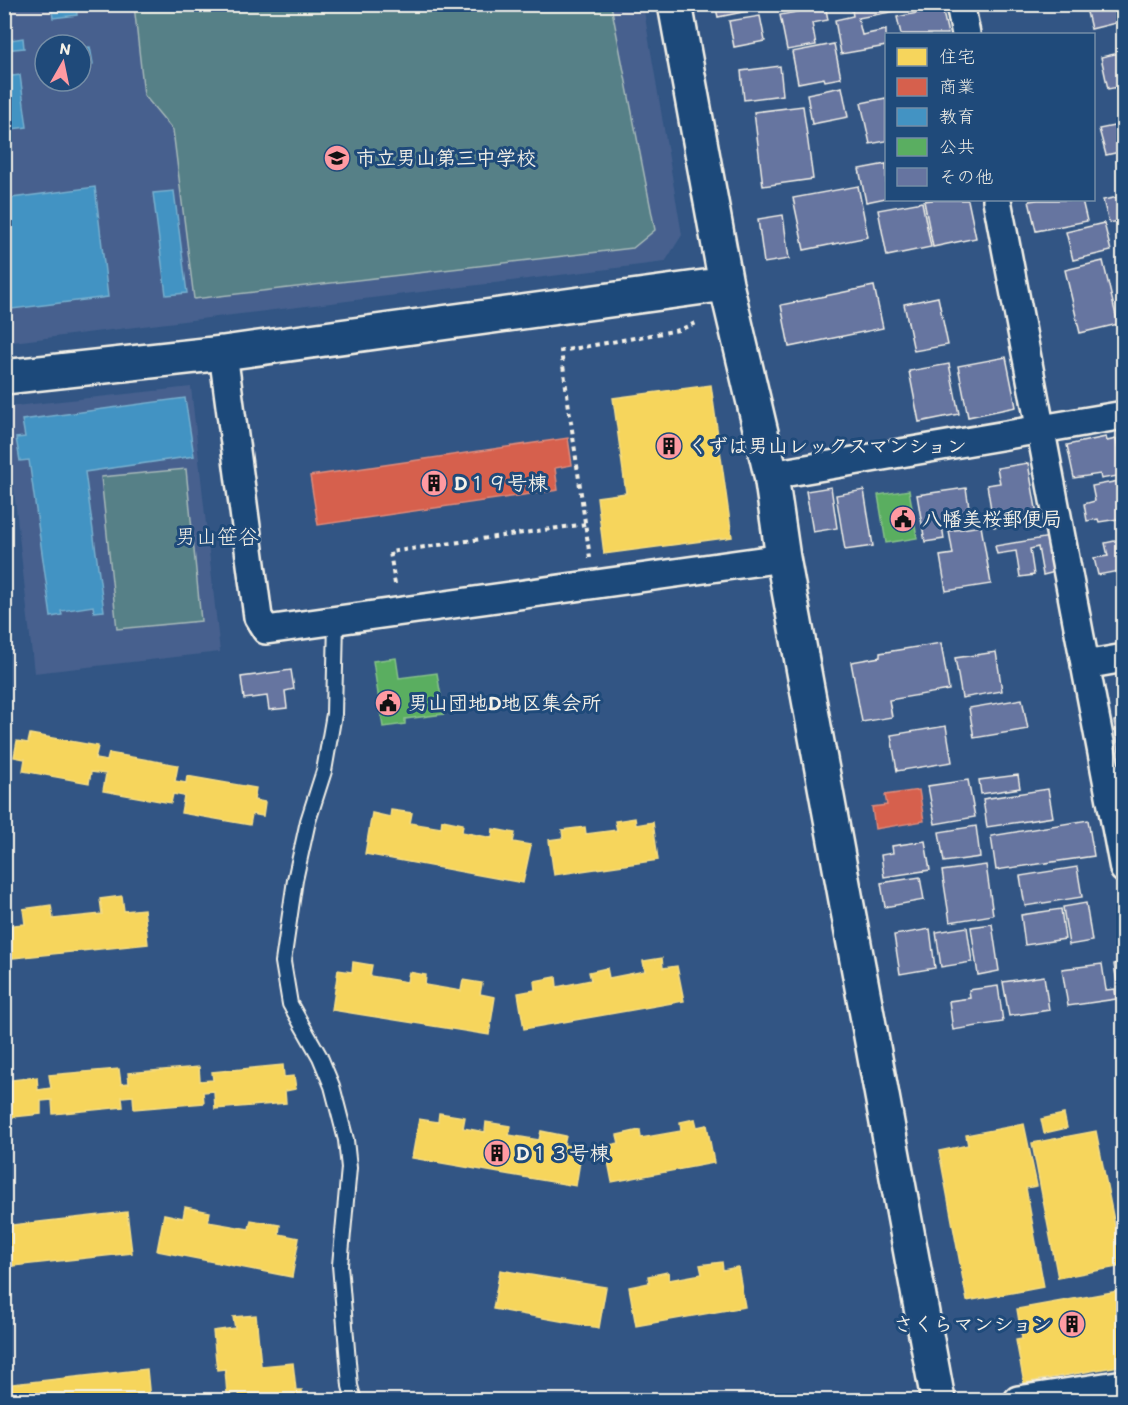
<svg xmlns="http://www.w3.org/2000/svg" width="1128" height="1405" viewBox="0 0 1128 1405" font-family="Itim,'Klee One',sans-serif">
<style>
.built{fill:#46618e;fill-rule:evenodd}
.green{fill:#578087;stroke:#a6b8b8;stroke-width:1.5}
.homes{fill:#f6d55c;stroke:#f5dd86;stroke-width:1.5}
.shops{fill:#d6604d;stroke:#df8c7c;stroke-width:1.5}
.schools{fill:#4393c3;stroke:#78afce;stroke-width:1.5}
.public{fill:#5aae61;stroke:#88c28a;stroke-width:1.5}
.building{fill:#6674a0;stroke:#f4f1e8;stroke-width:1.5}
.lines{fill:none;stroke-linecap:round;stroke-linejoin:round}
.service-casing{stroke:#f4f1e8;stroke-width:18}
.minor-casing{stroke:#f4f1e8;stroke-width:32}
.tertiary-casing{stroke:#f4f1e8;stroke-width:38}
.path{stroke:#f4f1e8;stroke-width:4;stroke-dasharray:4.5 4.5;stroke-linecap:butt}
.service{stroke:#1f4a7a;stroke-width:14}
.minor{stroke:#1f4a7a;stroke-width:27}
.tertiary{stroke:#1f4a7a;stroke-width:33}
.labels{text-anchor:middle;stroke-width:6;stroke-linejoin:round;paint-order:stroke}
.poi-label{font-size:20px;font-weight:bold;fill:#f4f1e8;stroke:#1f4a7a;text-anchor:start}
.neighbourhood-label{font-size:21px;fill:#f4f1e8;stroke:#1f4a7a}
</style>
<rect width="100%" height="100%" fill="#325584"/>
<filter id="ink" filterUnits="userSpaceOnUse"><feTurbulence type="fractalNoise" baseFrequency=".0167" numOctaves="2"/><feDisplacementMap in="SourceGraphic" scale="12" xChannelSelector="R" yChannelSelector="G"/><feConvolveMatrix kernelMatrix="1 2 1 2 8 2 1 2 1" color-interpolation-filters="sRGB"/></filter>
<g filter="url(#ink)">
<path class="built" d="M4,5H643L682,235L665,262L5,343ZM45,45H81V81H45Z
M191,387L220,652L34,673L5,407Z"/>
<path class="green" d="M134,5H611L655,230L633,248L194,299L173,130L144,95Z
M186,469L201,621L117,629L101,477Z"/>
<path class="homes" d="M711,385L732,537L604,554L597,497L626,493L613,398Z
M30,734L98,746L95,759L107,761L109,753L178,765L175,781L186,783L187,776L256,788L254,800L265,802L263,816L252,814L250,825L181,813L184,796L173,794L171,803L103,791L106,774L91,772L89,783L23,771L25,759L14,757L17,741L28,743Z
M391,810L412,813L410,823L441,828L442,820L463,824L462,832L492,838L493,829L515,833L513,842L531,845L523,883L365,854L372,813L390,817Z
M635,818L636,825L653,822L658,860L554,875L549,840L563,838L562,830L585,827L586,834L617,830L615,821Z
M122,896L124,911L144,909L148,944L4,959V926L25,924L23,909L51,905L53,919L102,914L100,899Z
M662,958L663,968L677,966L684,1001L524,1029L518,993L535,990L534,981L556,977L557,987L591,980L589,972L607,968L609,978L645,971L643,961Z
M353,962L372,965L370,976L407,982L409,972L426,975L425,985L461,991L463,980L482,983L480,994L495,997L489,1035L332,1010L338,970L352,972Z
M283,1065L284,1077L294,1076L296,1089L285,1091L286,1103L215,1109L214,1091L203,1092L204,1103L134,1109L133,1096L122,1097L123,1107L53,1114L52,1100L41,1101V1114L4,1118V1081L37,1077L38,1090L51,1088L49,1075L119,1069L121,1084L129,1083L128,1073L199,1067L200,1081L213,1080L212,1072Z
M439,1113L465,1117L463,1128L485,1132L486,1122L511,1126L509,1135L539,1140L541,1131L566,1136L564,1145L582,1148L576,1186L412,1158L419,1119L438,1122Z
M1064,1114L1067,1128L1044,1133L1041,1119Z
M695,1119L697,1127L707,1125L714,1163L612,1182L605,1146L619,1143L617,1135L640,1130L641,1138L681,1131L680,1122Z
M1024,1124L1037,1186L1026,1188L1044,1287L967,1301L939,1151L968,1145L966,1135Z
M1096,1131L1123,1266L1058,1278L1032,1143Z
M185,1207L210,1212L208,1222L249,1229L251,1220L280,1225L279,1234L299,1238L292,1277L157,1251L164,1214L183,1218Z
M127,1212L132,1253L4,1267V1226Z
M722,1262L723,1270L738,1267L745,1307L636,1326L629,1287L649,1283L648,1276L668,1272L669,1280L702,1274L700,1265Z
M500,1270L606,1287L599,1328L493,1309Z
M1124,1290V1365L1024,1383L1016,1340L1022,1339L1017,1309Z
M256,1315L261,1366L293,1363L296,1390H302L303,1400H240L239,1393L227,1394L225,1369L217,1370L213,1331L235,1328L233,1317Z
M147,1369L150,1400H4V1385Z"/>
<path class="shops" d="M568,438L572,465L555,468L558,490L318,525L310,476Z
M919,790L924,821L875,829L872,807L887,805L885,795Z"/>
<path class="schools" d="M51,4H76L77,15L53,18Z
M23,38L24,48L4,50V41Z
M90,47L93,64L81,66V48Z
M20,75L27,127L4,130V77Z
M95,187L108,297L4,310V199Z
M174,191L187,293L166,295L153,193Z
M185,398L194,456L85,472L104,611L94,612L93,606L61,611L62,615L51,617L29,460L20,461L16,438L25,437L22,420Z"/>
<path class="public" d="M909,490L917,538L886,543L878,495Z
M396,658L399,678L437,673L444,714L405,719V724L383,727L373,661Z"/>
<path class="building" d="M715,4H747L748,11L718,17Z
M801,4H825L828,20L812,23L816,45L787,50L780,15L802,11Z
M851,4H895L896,11L858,18L862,35L886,30V46L841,54L835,20L853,16Z
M1085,4H1124V21L1091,29Z
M942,8L948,34H901L897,17Z
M760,16L765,41L734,47L729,21Z
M834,44L841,78L825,81L824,78L798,83L792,52Z
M1124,52V86L1108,89L1101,57Z
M780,66L783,95L744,100L741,71Z
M842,87L848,117L812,124L807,94Z
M886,98V141L870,144L861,103Z
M803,106L813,179L763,186L754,112Z
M1124,124V151L1106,155L1099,129Z
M886,164V198L866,202L859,169Z
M858,186L868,237L804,250L793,198Z
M1124,196V220L1109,223L1103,200Z
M933,200H968L976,238L933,247L924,201Z
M1038,200H1082L1087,221L1036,231L1029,201Z
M922,202L931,247L887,256L878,210Z
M783,215L789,259L764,263L758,219Z
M1104,223L1111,251L1073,260L1066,232Z
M1103,261L1118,324L1080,333L1065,270Z
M874,286L883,328L789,347L781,305Z
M938,297L948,345L914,351L904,304Z
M1006,357L1016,407L968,417L958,366Z
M949,364L959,414L919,422L909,371Z
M1106,437L1107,441L1116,439L1123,475L1101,479L1100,474L1074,478L1067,445Z
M1028,463L1038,520L994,527L987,485L1000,483L997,468Z
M1124,480V518L1099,522L1098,519L1087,521L1084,504L1095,501L1092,486Z
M831,487L837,528L813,532L806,491Z
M966,488L971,520L942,525L944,539L925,542L917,495Z
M864,490L873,546L845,550L836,495Z
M981,526L991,584L946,591L940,556L953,554L949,531Z
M1050,537L1055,572L1043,575L1038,547L1030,549L1034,575L1020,577L1016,551L997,554L995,546Z
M1124,539V570L1098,575L1094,558L1108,556L1105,543Z
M941,643L949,690L889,700L892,717L862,722L851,662L880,657V653Z
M996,652L1002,691L962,698L955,658Z
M291,670L294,689L285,691L287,708L269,710L267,696L244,699L241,677Z
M1022,699L1028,729L974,738L969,708Z
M1124,707V755L1120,756L1114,721L1123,719L1121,708Z
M946,726L952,762L897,771L891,735Z
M1018,775L1020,788L981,794L979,780Z
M968,780L975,817L935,824L928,786Z
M1048,789L1053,817L987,827L983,799Z
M1088,820L1094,856L996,870L991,836Z
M976,826L980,857L944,862L939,832Z
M925,841L930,870L884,877L881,855L893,853L892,846Z
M986,865L993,915L950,922L942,871Z
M1077,867L1082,897L1025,906L1020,876Z
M920,877L924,900L885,907L881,883Z
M1086,903L1092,941L1069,945L1063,907Z
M1061,909L1065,939L1025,945L1021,915Z
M992,924L999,971L978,975L971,927Z
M967,927L972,962L941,967L936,932Z
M930,929L935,968L900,974L894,935Z
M1124,962V994L1119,995L1114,964Z
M1102,964L1106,990L1115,989L1116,999L1068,1006L1062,969Z
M1044,976L1049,1010L1009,1016L1003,982Z
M998,986L1003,1022L953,1030L949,1001L970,998L969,990Z"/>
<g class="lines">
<defs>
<path id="service" d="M336,620L334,714L324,771L308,821L295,880L283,962L290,1004L320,1057L332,1086L346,1140L349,1168L340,1265L350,1386L354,1400"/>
<path id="minor" d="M960,4L966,34
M997,200L1124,869
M223,353L258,617L266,630L783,558
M771,475L1124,415
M1085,665L1124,658
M1018,1400L1124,1384"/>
<path id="tertiary" d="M675,4L726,284L771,475L783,558L938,1400
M4,377L223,353L726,284"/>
</defs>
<use href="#service" class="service-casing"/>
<use href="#minor" class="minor-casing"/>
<use href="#tertiary" class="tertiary-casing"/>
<path class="path" d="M590,558L561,351L679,330L698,322
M395,584L390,552L586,524"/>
<use href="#service" class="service"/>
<use href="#minor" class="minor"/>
<use href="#tertiary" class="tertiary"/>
</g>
</g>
<defs>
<symbol id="school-disc" viewBox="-11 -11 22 22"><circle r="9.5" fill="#ff9aa2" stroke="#1f4a7a"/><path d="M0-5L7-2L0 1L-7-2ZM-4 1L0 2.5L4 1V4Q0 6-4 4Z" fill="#111"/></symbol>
<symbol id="building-disc" viewBox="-11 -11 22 22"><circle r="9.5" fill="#ff9aa2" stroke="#1f4a7a"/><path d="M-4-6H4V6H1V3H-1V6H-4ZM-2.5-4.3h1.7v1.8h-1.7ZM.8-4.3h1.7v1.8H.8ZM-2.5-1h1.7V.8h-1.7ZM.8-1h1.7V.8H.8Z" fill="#111"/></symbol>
<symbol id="civic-disc" viewBox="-11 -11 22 22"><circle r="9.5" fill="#ff9aa2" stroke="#1f4a7a"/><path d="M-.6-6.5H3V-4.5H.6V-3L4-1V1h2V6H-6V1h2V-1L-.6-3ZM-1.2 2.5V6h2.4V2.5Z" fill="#111"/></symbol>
</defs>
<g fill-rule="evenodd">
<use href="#school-disc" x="322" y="143" width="30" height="30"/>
<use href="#building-disc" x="654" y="431" width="30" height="30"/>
<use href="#building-disc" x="419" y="468" width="30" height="30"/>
<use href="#civic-disc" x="888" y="504" width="30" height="30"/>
<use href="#civic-disc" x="373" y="688" width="30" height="30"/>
<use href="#building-disc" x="482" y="1138" width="30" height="30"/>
<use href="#building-disc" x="1057" y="1309" width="30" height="30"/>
</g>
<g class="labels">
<g class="poi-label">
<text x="356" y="165">市立男山第三中学校</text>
<text x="688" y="453">くずは男山レックスマンション</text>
<text x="454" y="490">D１９号棟</text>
<text x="922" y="526">八幡美桜郵便局</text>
<text x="408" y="710">男山団地D地区集会所</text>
<text x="516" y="1160">D１３号棟</text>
<text x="1052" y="1331" text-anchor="end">さくらマンション</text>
</g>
<g class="neighbourhood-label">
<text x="217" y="544">男山笹谷</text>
</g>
</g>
<rect width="1128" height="1405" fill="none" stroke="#1f4a7a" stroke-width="24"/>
<rect x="12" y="12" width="1104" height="1381" fill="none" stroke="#f4f1e8" stroke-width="2" filter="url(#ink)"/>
<rect x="885" y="33" width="210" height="168" fill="#1f4a7a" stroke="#748da6" stroke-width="1.5"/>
<rect x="897" y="48" width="30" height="18" fill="#f6d55c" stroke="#748da6" stroke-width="1.5"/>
<text x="939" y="63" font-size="18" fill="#f4f1e8">住宅</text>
<rect x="897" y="78" width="30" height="18" fill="#d6604d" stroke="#748da6" stroke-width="1.5"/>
<text x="939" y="93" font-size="18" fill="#f4f1e8">商業</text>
<rect x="897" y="108" width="30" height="18" fill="#4393c3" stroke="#748da6" stroke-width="1.5"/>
<text x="939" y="123" font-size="18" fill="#f4f1e8">教育</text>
<rect x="897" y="138" width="30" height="18" fill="#5aae61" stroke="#748da6" stroke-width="1.5"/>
<text x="939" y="153" font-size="18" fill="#f4f1e8">公共</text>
<rect x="897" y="168" width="30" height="18" fill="#6674a0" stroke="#748da6" stroke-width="1.5"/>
<text x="939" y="183" font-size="18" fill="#f4f1e8">その他</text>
<g transform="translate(63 63) rotate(9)"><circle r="28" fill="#1f4a7a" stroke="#748da6" stroke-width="1.5"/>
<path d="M0-4.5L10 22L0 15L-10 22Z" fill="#ff9aa2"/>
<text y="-9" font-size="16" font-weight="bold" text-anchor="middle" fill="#f4f1e8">N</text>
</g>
</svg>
